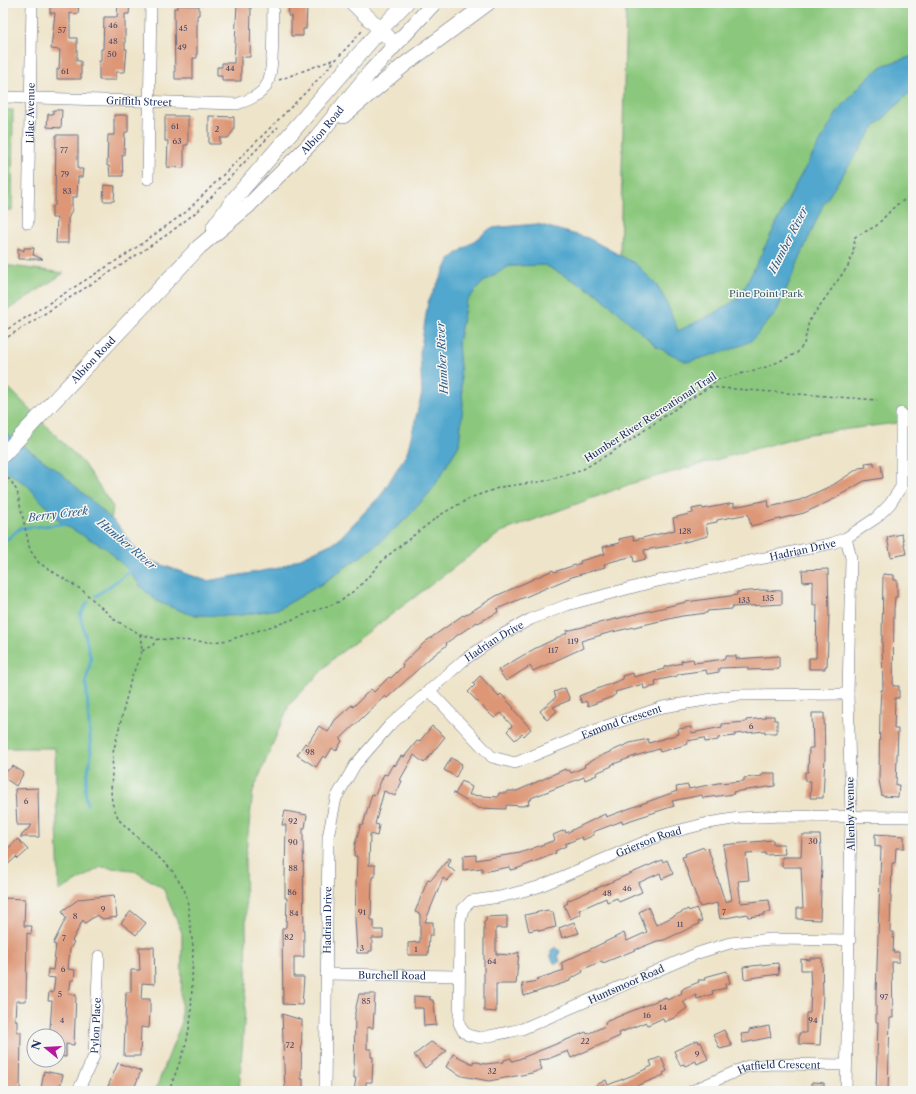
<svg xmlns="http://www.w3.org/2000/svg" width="916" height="1094" viewBox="0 0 916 1094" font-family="'Libre Caslon Text',serif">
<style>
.green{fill:#8bc87d;stroke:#537c6e}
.water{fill:#51a7cd;stroke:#366b96}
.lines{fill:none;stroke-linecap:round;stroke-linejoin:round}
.stream{stroke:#51a7cd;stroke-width:3}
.building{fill:#dd9676}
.minor-casing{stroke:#656e83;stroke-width:12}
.secondary-casing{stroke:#656e83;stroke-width:16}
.path{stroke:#656e83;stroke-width:1.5;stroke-dasharray:3 3;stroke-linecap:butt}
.minor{stroke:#fff;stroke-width:11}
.secondary{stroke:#fff;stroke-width:15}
.labels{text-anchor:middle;stroke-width:3;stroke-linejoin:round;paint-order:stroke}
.number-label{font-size:8px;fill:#4c4964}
.street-label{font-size:10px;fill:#1b2f5e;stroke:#f6f6f2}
.park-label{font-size:10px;fill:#3d5d67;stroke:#f6f6f2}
.water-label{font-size:11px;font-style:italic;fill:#2e5985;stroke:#f6f6f2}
</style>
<rect width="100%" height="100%" fill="#f6f6f2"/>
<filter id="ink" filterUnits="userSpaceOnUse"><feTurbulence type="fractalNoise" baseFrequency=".025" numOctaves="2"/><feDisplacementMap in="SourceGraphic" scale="8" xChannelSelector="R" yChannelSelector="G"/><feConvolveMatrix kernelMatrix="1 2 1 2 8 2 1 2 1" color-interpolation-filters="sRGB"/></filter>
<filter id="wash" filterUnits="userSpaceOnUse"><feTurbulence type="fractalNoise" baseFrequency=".012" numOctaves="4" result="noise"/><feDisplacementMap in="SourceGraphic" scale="16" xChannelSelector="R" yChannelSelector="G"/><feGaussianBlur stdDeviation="0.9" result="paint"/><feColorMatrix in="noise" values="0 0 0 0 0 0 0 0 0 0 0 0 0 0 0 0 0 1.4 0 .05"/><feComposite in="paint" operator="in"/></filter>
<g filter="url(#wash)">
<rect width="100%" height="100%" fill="#eee4c9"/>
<path class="green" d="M626,3H913V421L808,434L633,483L501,532L335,657L289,705L253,791L245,860L247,983L239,1091H155L181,1024L182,933L163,888L133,870L101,867L59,891L55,748H3V382L83,463L113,507L106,548L130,572L141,587L279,609L323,583L375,546L463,405L458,343L466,302L482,282L509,266L545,265L598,294L616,310L620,255Z
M3,110H13L12,210H3Z
M3,265L64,273L3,313Z"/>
<path class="water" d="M913,56V92L908,94L872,130L823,205L776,313L751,341L730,350L687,362L657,347L598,294L545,265L509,266L482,283L466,302L458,343L463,405L459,445L432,490L405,520L375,546L323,583L279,609L234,616L192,615L158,602L141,587L130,572L106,548L62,524L27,485L3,469V431L62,474L119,526L136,550L151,561L207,581L279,568L337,541L381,495L407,453L422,393L420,353L428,302L450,259L491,228L537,224L588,238L636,264L656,284L666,301L678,331L717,312L740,297L797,182L838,111L869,76L884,65Z
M556,947L560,951L558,956L560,961L557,963H554L551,957V950Z"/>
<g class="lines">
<path class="stream" d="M3,543L20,528L65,524
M96,596L132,570
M87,804L85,789L91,754L86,681L91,659L80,615L88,602"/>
</g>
<g id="blocks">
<path class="building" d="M50,3H79L78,14L70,13V38H77V61H81V79H57V69H59L60,50L51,49L55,13H50Z
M118,3H130L129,14H125V49H127L125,72H116V80H99V61H101V49H103L104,17H117Z
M237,3H248V7H251L250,57H241V81H222V76H217V67H222V63H234Z
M178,5L199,6V15H197V58H193V79H175L174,8H178Z
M289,6H307L306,29H303V36H291V16H288Z
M53,110H62L61,128L47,127L48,114H53Z
M114,115H128V132H125L124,155H122L123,176H110L109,166H107L108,135H114Z
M165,116H188V145H184V168L167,167L168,141H165Z
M209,116L234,117V130L228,138H220V144H209Z
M56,135H78V169H83L82,177H78L77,197H72V210L68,219V243H56L57,218H52V207L55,205Z
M104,185L115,186L114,201H103Z
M18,248L24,251V248H34L33,255L43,259H18Z
M874,462V466L881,465L883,478L864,481L830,501L804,513L751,526L748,514L717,520V522L706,524L708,536L669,546L644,550L646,559L634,562L633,556L614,561L604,564L605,567L572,577L497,609L498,612L478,623L477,622L446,643L447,645L430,658L387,698L385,696L340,739L342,741L336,751L332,748L326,758L323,756L316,767L297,755L305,743L307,745L319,726L328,732L335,720L352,705L353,707L371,689L374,692L389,677L391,678L403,666L402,664L425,642L463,615L464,616L496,596L553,570L554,572L581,563L580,561L605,554L603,547L620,543L619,539L633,536L634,540L675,530L673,518L693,513L692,509L702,507L703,509L734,503V507L768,500L769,507L800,500L833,485L859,468L866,467L865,463Z
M902,534L906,554L891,557L887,537Z
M828,569L829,616L827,666H825V669H809V658H816L817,605H813V581L803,582L802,570Z
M883,574L894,575V580H897V597H895L894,609L893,686H899V698H895L894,729H898L896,785H899L898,797L882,796L879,780L880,708L881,690H883L882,641Z
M762,590L782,591V604L732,607V609L707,611V613L682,616L608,633L581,641L583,648L533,671L530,666L506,681L498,670L534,649L567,633L566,631L686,602L737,595V592Z
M725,656H736V659L779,656V669L748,670V667L719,668V672L707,674L706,670L679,674L677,676L655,681L656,686L644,689L643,684L615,692L616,694L612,697L588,706L586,701L582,703L579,696L623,679L622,676L633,673L634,677L664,669V667L682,663L681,661L693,659L694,663L725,659Z
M480,676L499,696L501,694L514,708L513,709L531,729L524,736L522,734L515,740L507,731L512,726L501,713L495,718L493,717L468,692L475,685L473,683Z
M565,688L570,700L553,707L557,711L547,720L540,711L556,697L554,692Z
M812,713H824L825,757L823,798H810L811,781H805V772H808L809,748H813Z
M765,716H774V720H777V733H765V731L735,734V736L718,738V740L705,742L704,738L687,741L688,744L660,752L659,749L635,756L611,765L612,766L596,773L597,775L585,780L584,777L531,798L532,799L528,801L529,804L523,806L506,805V809L478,808L453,793L455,794L462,781L472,787L469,795L498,797L499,793H507V791H517L565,769L566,771L569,770L571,773L585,767L584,765L596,758L630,743L648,739L649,743L679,734L678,729L691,727L692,733L722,727V724L746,722V720L765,718Z
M432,726L445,737L424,763L414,755L400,780L402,781L395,796L384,791L375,824L379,825L377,836L370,834L369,865H375V877H372L371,920H374V930H383V938H372V951H369V953H357L355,917L357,856H354L355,844L361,824L363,825L372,794L375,795L384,774L387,775L393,764L395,766L401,756L404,757L417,741L419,742Z
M451,758L462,764L456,777L444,770Z
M13,766L24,773L16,786L3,777V768L7,771Z
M762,773H775V786L733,792L734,794L703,798L702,795L672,801L674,806L622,823V821L593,832L594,835L583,840L582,837L565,844L566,846L555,851L556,853L516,869L510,870V867L482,872V868L463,870V856L476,855V860L520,853L555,840L553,835L565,830L566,833L605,814L606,817L677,791L676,787L688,785L689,789L718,783L744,781V778L762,776Z
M38,788L39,837H20L32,825H17L15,789Z
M285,811L307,815L305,828H303L304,957H294V977H304L302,1005L283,1004L282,929L286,927L287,898H285V876L286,825H282Z
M875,834L904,836V848H896L895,863H892L890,932H894L893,952H899V962H892L893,1018H890L888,1091H876L878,1022H876V995L881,847L875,846Z
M802,835H820L822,863L820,920L797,919V908H803L801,867H782V857H801Z
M18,839L28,850L18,859L16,857L3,869V853Z
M773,840V844H784L785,854L765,855V853L746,854L749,880L738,881L741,903L769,900L771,912L764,913V915L748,917L747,914L720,919L717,903L700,907L682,857L686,856L685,854L704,847V849L708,848L725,902L732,900L723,845Z
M449,858L451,859L448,866L455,872L447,881L443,878L425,922H433V935H429L428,955H408V943L420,942V914L415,912L428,879L431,880Z
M662,860L663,862L667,860L673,874L662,879L660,873L638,883L642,892L619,902L617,898L607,902L606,898L579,910L581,914L570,919L564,905L568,903L567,901Z
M114,895L117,917L103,919L97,915L85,923L83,920L72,941L74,942L70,949L68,969L75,970L74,980H71L69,994L76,995L74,1045L66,1044V1057L58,1056V1036H51L50,1029L52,1001H48L49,992L53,993L55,978L47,977L48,969L53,970L56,945L53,944L66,918L62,911L79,899Z
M3,898L25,899L24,926H32L31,934L27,933L26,1001H16L15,1020H17V1032H21L20,1091H3Z
M648,907L656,925L688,909L689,911L696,908L702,921L698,922L699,924L664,940L657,941L603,963L602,961L586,968L582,970L583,972L570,979V981L524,996L522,984L537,981V979L564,970L561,963L624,933L627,941L647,932L639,912Z
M548,910L549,912H553L556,927L539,931L538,929L529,931L525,915Z
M131,911L146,923L136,935L121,923Z
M507,916V928H496V954L511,955L519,952L516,984H496V1012L484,1011V921H486V917Z
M574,922L579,933L562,938L559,928Z
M139,947H154L155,984L142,983L141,999H150V1012L149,1028L141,1027L140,1056H124L126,992H131V970H140Z
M810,958H822L823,995L820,1045L799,1044V1033H806V1013H810L811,988L810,970H801V959L810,960Z
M778,963L779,974L744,979L743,967Z
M727,971L730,983L725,984L726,988L712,991L713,994L697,999L696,995L683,1001L687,1008L674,1018L664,1022L663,1018L648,1025L646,1022L619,1033L620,1036L571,1058L568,1051L548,1059L538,1060L542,1069L532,1073L489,1081L462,1076L446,1067L453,1054L473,1064V1061L485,1064L504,1062V1060L511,1058L512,1061L519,1059L586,1032L587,1034L603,1027L606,1024L605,1022L666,997L667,1000L682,993L681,991L684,988L699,982L698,980H706L705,977Z
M359,994H375L373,1028L367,1027V1049H371V1057H373L372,1082H366V1091H354L356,1078H354L355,1012Z
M414,996L430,997V1000H433V1003H434L436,1025L424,1026L423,1008H414Z
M282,1014L302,1020L301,1079H303V1091H285Z
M769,1026L771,1037L743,1043L741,1034L749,1033V1030Z
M724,1030L732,1046L720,1049L713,1035Z
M698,1040L699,1043L701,1042L708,1059L697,1064L696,1061L685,1066L684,1064L680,1065L674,1051Z
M431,1042L447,1051L425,1068L414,1055Z
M661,1057L667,1071L663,1073L664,1075L624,1091H593L597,1089L596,1085L606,1080L608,1085L633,1075L652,1066L650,1061Z
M118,1063L141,1071L133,1091H106Z
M44,1071L63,1075L59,1091L41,1089Z
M813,1082L824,1083V1091H811V1083Z"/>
</g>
</g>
<g filter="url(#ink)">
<use href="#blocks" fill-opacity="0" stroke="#656e83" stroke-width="1"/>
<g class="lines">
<defs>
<g id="minor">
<path id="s1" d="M3,97L237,104C247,101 262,95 267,84C275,70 272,21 273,3"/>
<path d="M148,179L151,3"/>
<path id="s2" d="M28,223L32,3"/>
<path id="s3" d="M429,690L492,757L515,763L603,727L663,707L737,695L848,694"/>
<path id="s4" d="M850,940L771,939L730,943L698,953L522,1029L480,1038L468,1035L463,1031L459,1023L460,921L463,909L471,901L500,897L538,887L661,835L708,823L739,818L782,816L913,817"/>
<path id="s5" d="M326,974L459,976"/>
<path id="s6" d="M78,1091L94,1056L99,956"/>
<path id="s7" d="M325,1091L328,837L336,798L355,765L389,726L464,660L496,638L531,619L567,605L649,583L833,543L846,538L876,518L890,504L901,487V413"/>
<path id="s8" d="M692,1091L748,1066L773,1064L846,1065"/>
<path d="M846,1091L851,817L848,694L851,558L846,538"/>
</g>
<g id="secondary">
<path d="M353,3L388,37"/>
<path d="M343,116L404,65L488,3"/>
<path d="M214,227L235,198L380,30L406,3"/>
<path id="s9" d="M3,455L199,247L248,206L317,137L371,71L434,3"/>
</g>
</defs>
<use href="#minor" class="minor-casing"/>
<use href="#secondary" class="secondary-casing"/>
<path class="path" d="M446,7L450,3
M279,80L335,59
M3,332L127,254L186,212L309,89L363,30
M3,340L123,264L168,234L199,210L278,127
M709,387L877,400
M3,474L11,481L17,491L30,550L39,563L82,590L115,620L140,634L157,639L212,642L229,640L288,621L341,601L360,586L385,558L405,542L440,515L470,498L501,487L545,481L580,471L622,446L682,404L709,387L716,380L767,367L797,353L804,344L809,321L848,266L853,253L855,237L876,226L896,205L913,195
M140,634L142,651L131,679L113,753L111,791L112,803L119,820L171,869L184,889L187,898L193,947L191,1018L186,1045L169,1091
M142,651L153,645L157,639"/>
<use href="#minor" class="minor"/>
<use href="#secondary" class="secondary"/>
</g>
</g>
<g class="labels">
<g class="number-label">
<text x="113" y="28">46</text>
<text x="183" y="31">45</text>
<text x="62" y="33">57</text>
<text x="113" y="44">48</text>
<text x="182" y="50">49</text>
<text x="112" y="57">50</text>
<text x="230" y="71">44</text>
<text x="65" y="74">61</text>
<text x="175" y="129">61</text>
<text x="217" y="132">2</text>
<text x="177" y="144">63</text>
<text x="64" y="153">77</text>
<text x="65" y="177">79</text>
<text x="67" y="194">83</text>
<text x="685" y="534">128</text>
<text x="768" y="601">135</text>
<text x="744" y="603">133</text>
<text x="573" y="644">119</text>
<text x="553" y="653">117</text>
<text x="751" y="729">6</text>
<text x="310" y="755">98</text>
<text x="26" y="804">6</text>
<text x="293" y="824">92</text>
<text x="813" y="844">30</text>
<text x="293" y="845">90</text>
<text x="293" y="871">88</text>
<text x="627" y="891">46</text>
<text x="292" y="895">86</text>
<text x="607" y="896">48</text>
<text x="103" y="912">9</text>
<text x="362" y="915">91</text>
<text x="724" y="915">7</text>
<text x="294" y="916">84</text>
<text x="75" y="919">8</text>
<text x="680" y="927">11</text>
<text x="289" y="940">82</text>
<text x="64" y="941">7</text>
<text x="362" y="951">3</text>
<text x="416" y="952">1</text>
<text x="492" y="964">64</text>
<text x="63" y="972">6</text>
<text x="60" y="997">5</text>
<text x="884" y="1000">97</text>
<text x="366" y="1004">85</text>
<text x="663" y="1010">14</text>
<text x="647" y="1018">16</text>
<text x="62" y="1023">4</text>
<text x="813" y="1023">94</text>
<text x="585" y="1044">22</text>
<text x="290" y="1048">72</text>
<text x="697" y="1057">9</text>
<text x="492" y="1074">32</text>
</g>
<g class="street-label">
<text dy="4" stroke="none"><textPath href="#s1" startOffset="136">Griffith Street</textPath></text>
<text dy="4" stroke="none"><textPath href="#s2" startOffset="110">Lilac Avenue</textPath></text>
<text dy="4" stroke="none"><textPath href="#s9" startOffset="456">Albion Road</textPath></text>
<text dy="4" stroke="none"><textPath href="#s9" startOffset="131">Albion Road</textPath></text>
<text transform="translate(650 417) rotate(-33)" y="4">Humber River Recreational Trail</text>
<text dy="4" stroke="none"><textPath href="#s7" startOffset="843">Hadrian Drive</textPath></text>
<text dy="4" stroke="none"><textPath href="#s7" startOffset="519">Hadrian Drive</textPath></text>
<text dy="4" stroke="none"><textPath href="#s3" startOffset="230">Esmond Crescent</textPath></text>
<text transform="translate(850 814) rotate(-91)" y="4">Allenby Avenue</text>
<text dy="4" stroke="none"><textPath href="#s4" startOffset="730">Grierson Road</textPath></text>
<text dy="4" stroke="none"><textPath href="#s7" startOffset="171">Hadrian Drive</textPath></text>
<text dy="4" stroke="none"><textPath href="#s5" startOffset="66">Burchell Road</textPath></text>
<text transform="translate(626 984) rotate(-24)" y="4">Huntsmoor Road</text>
<text dy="4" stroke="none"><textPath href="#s6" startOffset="69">Pylon Place</textPath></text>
<text dy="4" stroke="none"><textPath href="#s8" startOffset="92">Hatfield Crescent</textPath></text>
</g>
<g class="park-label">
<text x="766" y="297">Pine Point Park</text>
</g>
<g class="water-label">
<text transform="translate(788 240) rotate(-63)" y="4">Humber River</text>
<text transform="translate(442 358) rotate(-93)" y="4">Humber River</text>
<text transform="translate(58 514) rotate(-7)" y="4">Berry Creek</text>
<text transform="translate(127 544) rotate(40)" y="4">Humber River</text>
</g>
</g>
<rect width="916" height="1094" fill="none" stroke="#f6f6f2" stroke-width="16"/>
<g transform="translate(46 1048) rotate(288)"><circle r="19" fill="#f6f6f2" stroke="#9ea6b7"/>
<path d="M0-3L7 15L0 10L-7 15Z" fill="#b5179e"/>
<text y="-6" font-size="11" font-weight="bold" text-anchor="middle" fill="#1b2f5e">N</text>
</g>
</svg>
